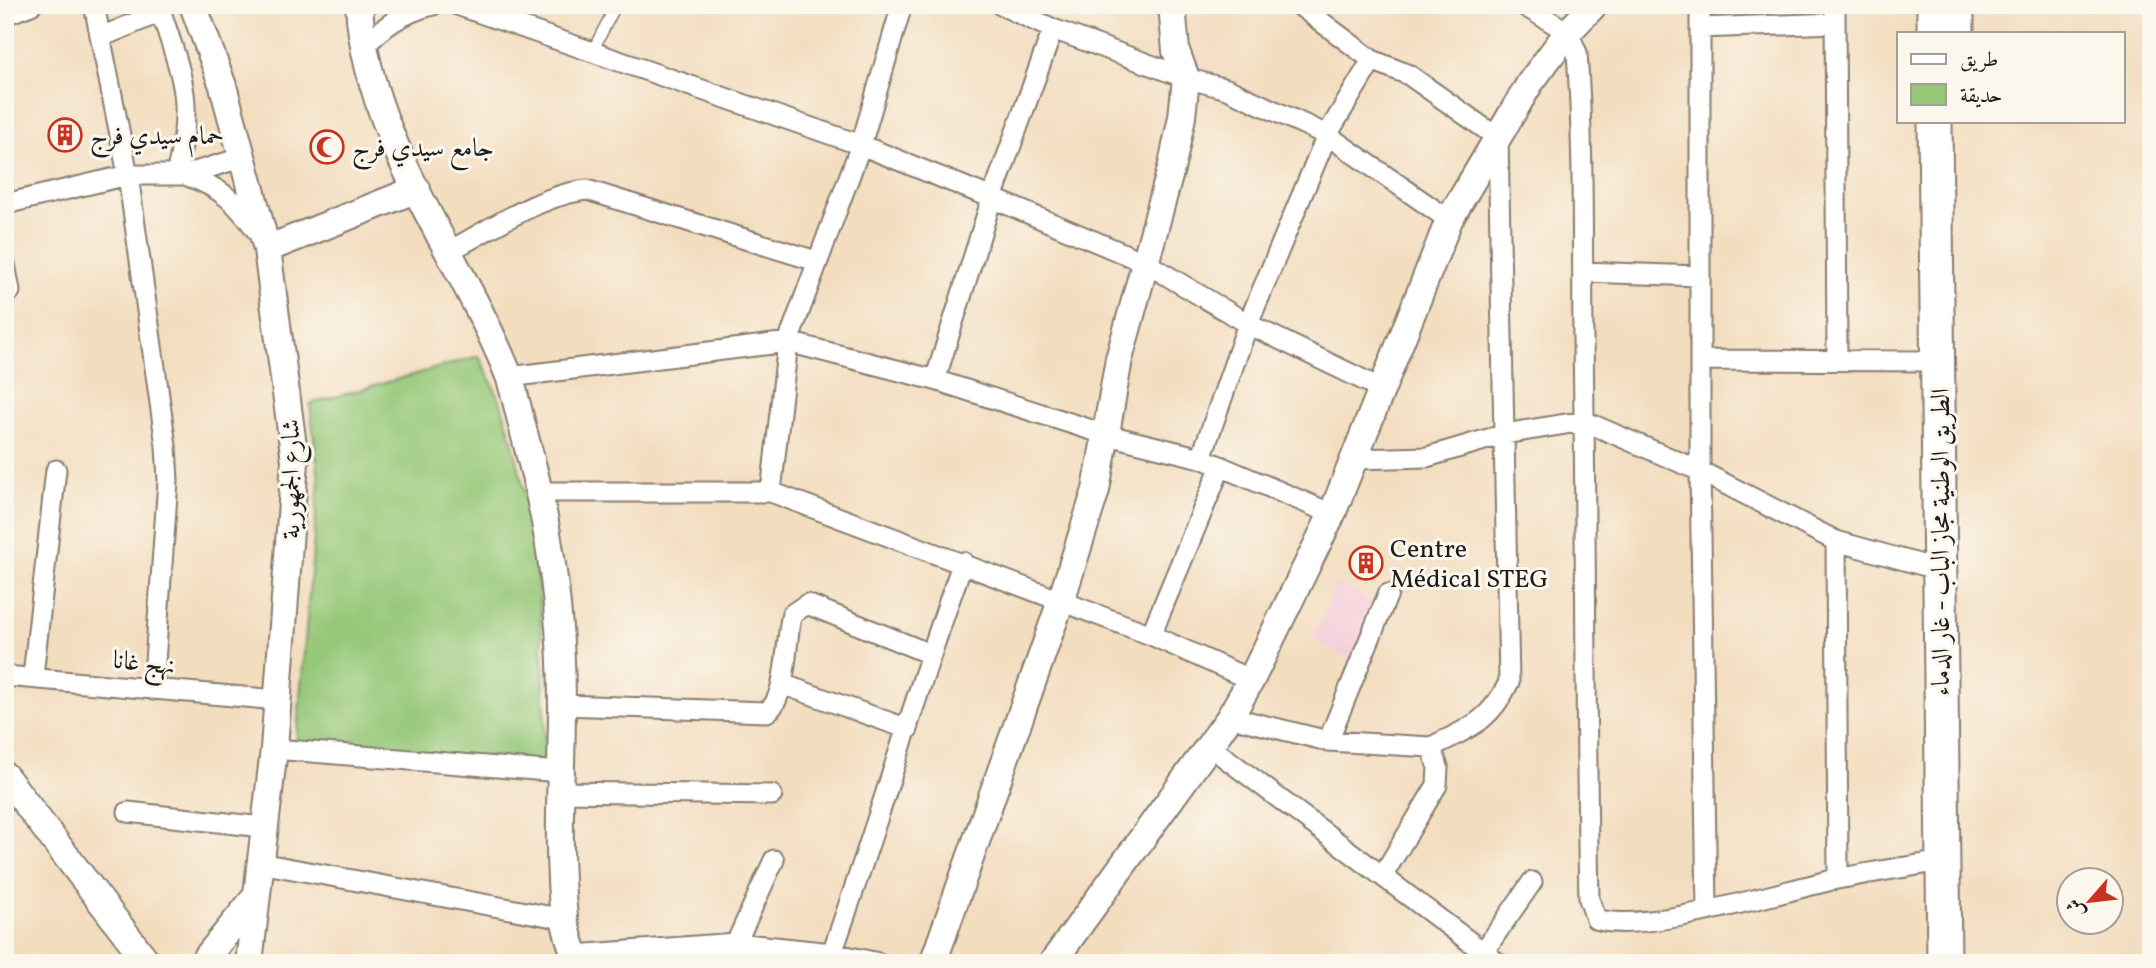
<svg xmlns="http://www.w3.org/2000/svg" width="2156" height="968" viewBox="0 0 2156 968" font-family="Vollkorn,Amiri,serif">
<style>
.built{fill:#f5cfda}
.green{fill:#94c777;stroke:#58724a;stroke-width:2}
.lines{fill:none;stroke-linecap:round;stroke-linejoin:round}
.lane-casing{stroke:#887c6e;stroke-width:13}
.street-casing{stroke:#887c6e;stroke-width:23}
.secondary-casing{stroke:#887c6e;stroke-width:30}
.highway-casing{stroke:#887c6e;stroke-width:37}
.lane{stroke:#fff;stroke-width:10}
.street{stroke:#fff;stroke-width:19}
.secondary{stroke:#fff;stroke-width:26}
.highway{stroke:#fff;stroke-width:33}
.labels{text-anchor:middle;stroke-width:6;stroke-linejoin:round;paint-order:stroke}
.poi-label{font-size:26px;fill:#1c1c1c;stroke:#fbf7ec;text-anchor:start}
.street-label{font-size:26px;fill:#1c1c1c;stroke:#fbf7ec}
</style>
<rect width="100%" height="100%" fill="#fbf7ec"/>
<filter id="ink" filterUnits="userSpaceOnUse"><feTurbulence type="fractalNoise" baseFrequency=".0143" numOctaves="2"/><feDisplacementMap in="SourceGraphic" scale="14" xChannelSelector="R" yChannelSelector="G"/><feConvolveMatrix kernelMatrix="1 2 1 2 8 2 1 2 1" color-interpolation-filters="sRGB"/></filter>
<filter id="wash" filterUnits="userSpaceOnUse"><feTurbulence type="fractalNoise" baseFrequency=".00686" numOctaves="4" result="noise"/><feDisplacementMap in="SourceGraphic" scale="28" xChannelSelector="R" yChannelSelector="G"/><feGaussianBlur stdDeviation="1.57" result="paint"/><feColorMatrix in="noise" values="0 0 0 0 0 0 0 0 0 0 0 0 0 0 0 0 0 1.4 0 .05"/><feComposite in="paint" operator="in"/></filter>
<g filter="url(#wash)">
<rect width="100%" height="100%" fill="#f3ddbf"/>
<path class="built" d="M1336,583L1392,611L1367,669L1312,639Z"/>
<path class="green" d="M479,356C487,374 497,392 503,410C540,523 545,646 545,763L296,744L319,480L310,404Z"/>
</g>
<g filter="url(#ink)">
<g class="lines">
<defs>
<path id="lane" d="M593,50L616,5"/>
<path id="street" d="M94,5L128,175L166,446L168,481L153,690
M457,5L861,145L992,198L1146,263L1248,324L1382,389
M1001,5L1053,29L1186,78L1227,89L1327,135L1449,220
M1299,5L1372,60L1409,75L1498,138L1509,682C1490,722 1469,728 1431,747L1438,767L1437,785L1383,875
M1523,5L1568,32L1577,53C1584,148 1582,244 1583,339C1586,526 1585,712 1589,899L1596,919C1645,935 1781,891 1837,879C1871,872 1907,867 1942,861
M1700,5V471L1707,911
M1835,5L1837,359
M161,12C184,82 194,102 176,175
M5,15L31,5
M1700,28L1835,23
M101,37L161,12L159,5
M362,49C382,27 403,12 433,5
M185,175C223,188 237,203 260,235
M5,204L128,175H185L244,157
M449,251C489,230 542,194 587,190L816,261
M5,264L10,291
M1583,272L1700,276
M1701,360L1938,361
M509,377L788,342L935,380L1104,434L1201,458L1332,514
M935,380L992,198L1053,29
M1201,458L1248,324L1327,135L1372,60
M1357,459L1427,457L1505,434L1584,421L1700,471L1836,541L1838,879
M541,492H771L1151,635L1251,680
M771,492L788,342L861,145L902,5
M1836,541L1940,570
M1151,635L1221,466
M5,676L278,700
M33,676L56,470
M782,684L908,729
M562,705L767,712C788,697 785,640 792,614L807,604L930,654
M1230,717L1328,741L1431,747
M1328,741L1388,594
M1208,745L1498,963
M274,749L560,772
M560,792L772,795
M128,812L263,827
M260,863L564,919
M736,943L774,860
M1484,951L1532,882
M832,953C878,824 916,692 963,562
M575,955L736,943L832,953L879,963"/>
<path id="secondary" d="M193,5L223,86L267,249L295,461L274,749L249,963
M359,5C366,138 461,255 509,376C515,394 519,414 524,433C549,521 562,612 562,705C562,775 556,847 564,917C566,932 573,948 577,963
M267,249L417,189
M5,776L148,963
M202,963L254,899
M933,963L1061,601L1096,490L1119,359L1172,165L1182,117L1186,78L1176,51L1172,5
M1052,963L1230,717L1251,680L1332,514L1449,220L1530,83L1568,32L1594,5"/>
<path id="highway" d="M1934,5V33
M1957,5V33
M1935,121L1944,963"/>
</defs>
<use href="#lane" class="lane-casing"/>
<use href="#street" class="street-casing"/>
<use href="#secondary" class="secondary-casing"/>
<use href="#highway" class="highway-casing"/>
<use href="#lane" class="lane"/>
<use href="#street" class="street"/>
<use href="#secondary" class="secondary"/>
<use href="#highway" class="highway"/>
</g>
</g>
<defs>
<symbol id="building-ring" viewBox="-11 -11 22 22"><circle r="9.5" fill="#fbf7ec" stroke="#c8321e" stroke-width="1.5"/><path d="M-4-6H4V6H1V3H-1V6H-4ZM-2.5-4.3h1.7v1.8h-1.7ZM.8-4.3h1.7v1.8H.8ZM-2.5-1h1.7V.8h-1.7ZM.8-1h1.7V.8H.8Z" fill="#c8321e"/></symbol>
<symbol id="mosque-ring" viewBox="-11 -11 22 22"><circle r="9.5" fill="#fbf7ec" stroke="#c8321e" stroke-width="1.5"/><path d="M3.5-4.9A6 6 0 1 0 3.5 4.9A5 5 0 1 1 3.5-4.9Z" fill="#c8321e"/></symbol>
</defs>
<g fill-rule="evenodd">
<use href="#building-ring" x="46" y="116" width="38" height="38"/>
<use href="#mosque-ring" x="308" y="128" width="38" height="38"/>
<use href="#building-ring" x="1347" y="544" width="38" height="38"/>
</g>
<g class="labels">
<g class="poi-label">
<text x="90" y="144">حمام سيدي فرج</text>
<text x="352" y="156">جامع سيدي فرج</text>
<text x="1390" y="557">Centre<tspan x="1390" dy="30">Médical STEG</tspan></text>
</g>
<g class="street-label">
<text transform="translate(290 479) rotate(-90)" y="9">شارع الجمهورية</text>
<text transform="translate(1940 542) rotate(-90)" y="9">الطريق الوطنية مجاز الباب - غار الدماء</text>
<text transform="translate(144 662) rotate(6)" y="9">نهج غانا</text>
</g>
</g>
<rect width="2156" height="968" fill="none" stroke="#fbf7ec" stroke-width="28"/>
<rect x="1897" y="32" width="228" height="91" fill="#fbf7ec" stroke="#a29f99" stroke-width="2"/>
<rect x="1911" y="54" width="35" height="10" fill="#ffffff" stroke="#a29f99" stroke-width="2"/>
<text x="1960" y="66" font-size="21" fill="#1c1c1c">طريق</text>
<rect x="1911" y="84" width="35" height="21" fill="#94c777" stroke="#a29f99" stroke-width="2"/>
<text x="1960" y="102" font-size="21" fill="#1c1c1c">حديقة</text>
<g transform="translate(2090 901) rotate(242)"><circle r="33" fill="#fbf7ec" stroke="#a29f99" stroke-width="2"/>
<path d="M0-5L12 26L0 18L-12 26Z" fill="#c8321e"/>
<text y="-10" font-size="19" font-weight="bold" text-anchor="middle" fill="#1c1c1c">ش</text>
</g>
</svg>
